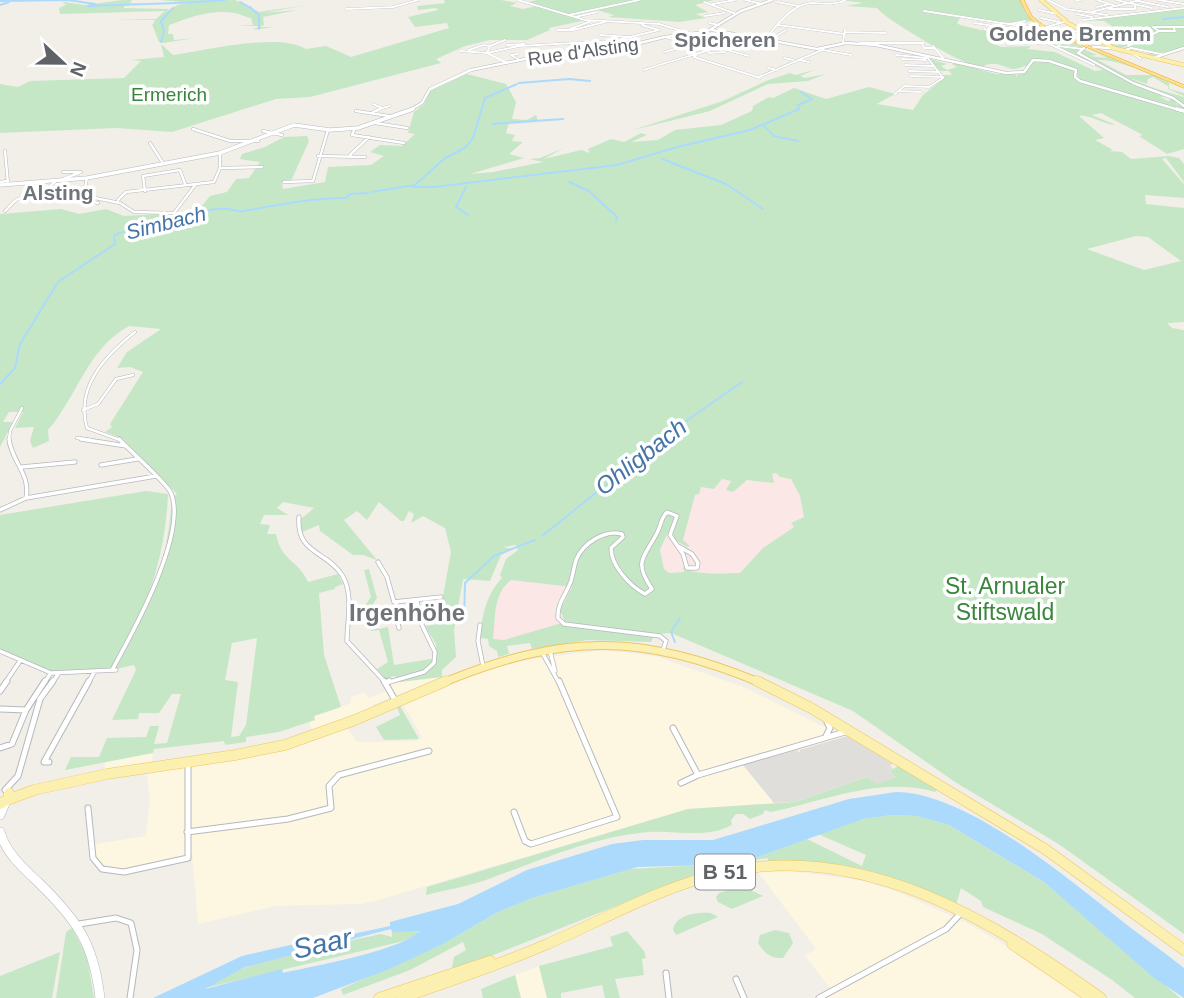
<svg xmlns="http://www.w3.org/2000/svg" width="1184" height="998" viewBox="0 0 1184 998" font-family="Helvetica,sans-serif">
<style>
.commercial{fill:#fdf6e0}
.industrial{fill:#e0deda}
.medical{fill:#fbe8e6}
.green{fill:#c6e7c6;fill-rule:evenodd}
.water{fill:#acdafc;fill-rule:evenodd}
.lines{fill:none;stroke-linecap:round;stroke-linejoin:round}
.stream{stroke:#acdafc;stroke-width:2}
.pedestrian-casing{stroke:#b5b8bc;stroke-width:2.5}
.minor-far3-casing{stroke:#b5b8bc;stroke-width:2.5}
.minor-far2-casing{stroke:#b5b8bc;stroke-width:3.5}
.minor-far1-casing{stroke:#b5b8bc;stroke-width:5}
.minor-casing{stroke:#b5b8bc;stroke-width:7}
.tertiary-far1-casing{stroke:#b5b8bc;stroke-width:3.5}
.tertiary-casing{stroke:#b5b8bc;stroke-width:4.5}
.secondary-far2-casing{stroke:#b6babe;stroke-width:3.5}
.secondary-far1-casing{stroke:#b6babe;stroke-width:4.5}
.secondary-casing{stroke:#b6babe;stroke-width:10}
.primary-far2-casing{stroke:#edc664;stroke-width:4.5}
.primary-far1-casing{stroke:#edc664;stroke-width:9}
.primary-casing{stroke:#edc664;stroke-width:11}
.motorway-casing{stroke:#f0a608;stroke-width:1}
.pedestrian{stroke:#fff;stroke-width:2}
.minor-far3{stroke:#fff;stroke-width:2}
.minor-far2{stroke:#fff;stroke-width:2.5}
.minor-far1{stroke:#fff;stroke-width:3.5}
.minor{stroke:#fff;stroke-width:5}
.tertiary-far1{stroke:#fff;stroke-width:2.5}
.tertiary{stroke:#fff;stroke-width:3.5}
.secondary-far2{stroke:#fff;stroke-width:2.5}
.secondary-far1{stroke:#fff;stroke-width:3.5}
.secondary{stroke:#fff;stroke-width:9}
.primary-far2{stroke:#fcf0b1;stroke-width:3.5}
.primary-far1{stroke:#fcf0b1;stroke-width:7}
.primary{stroke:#fcf0b1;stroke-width:10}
.motorway{fill:#f9e096;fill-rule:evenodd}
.motorway-bridge-casing{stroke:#f0a608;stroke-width:5;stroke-linecap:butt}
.motorway-bridge{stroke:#f9e096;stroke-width:4.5}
.labels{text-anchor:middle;stroke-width:7;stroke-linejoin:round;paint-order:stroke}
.far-street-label{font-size:19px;fill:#5f6367;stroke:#fff}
.far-park-label{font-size:19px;fill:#39853c;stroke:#fff}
.far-neighbourhood-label{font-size:21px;font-weight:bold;fill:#707579;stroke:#fff}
.far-quarter-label{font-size:21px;font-weight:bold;fill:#707579;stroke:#fff}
.far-water-label{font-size:21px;font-style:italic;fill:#4574a7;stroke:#fff}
.shield{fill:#fff;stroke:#8f9295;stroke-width:2}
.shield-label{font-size:21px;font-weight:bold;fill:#5f6367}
.park-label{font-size:23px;fill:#39853c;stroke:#fff}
.water-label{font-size:24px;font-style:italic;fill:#4574a7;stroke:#fff}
.neighbourhood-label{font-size:24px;font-weight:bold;fill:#707579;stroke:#fff}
.near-water-label{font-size:28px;font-style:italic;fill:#4574a7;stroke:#fff}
</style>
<rect width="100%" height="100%" fill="#f1efe8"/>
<path class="commercial" d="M603,650L655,656L741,686L843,736H849L893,763L890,766L893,769L796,802L688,809L375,901L360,904L275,906L198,924L192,854L116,870L107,868L96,857L95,844L146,836L150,796L146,771L257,756L346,726L357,742L416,741L422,737L402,703L493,668L532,659Z
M437,677L439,678L373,705L375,710L313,731L309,722L314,720L313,717L351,703L350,698L364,692L369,698L392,689L391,683Z
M153,753L151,766L105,774V761Z
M792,871L863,881L898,892L967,923L1022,955L1084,998H814L830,988L805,956L816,949L758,872Z
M539,966L547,998H521L515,975Z"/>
<path class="industrial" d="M847,736L893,763L890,766L893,769L890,771L897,776L877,785L867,777L796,802L774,803L743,765L797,750L801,754L799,750Z"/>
<path class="medical" d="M776,473L780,477L791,479L800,496L804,517L792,523L795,527L763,548L740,573L708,574L686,570L669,573L664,570L659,550L663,547L669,528L683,540L688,514L695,495L701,487L722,479L731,481L726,489Z
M515,580L567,585L554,610L560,625L504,640L493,639L497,600L507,582Z"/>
<path class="green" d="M122,0H132L130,3L136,4L124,6V8L169,9L166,12L177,5L189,3L161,0H235L259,12L307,5L263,13L297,10L263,17L264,25L260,27H273L253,30L259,26H236L253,25L251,18C245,17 240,14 235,13C212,9 190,17 169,25L168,34H173L174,40L195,38L163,43L159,42L152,24L112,23L153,24L155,20L116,19H156L165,11L60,14L59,8L67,4L62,3L64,2L85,5Z
M444,0H501L517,3L510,6L523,9L536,6L526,3L536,0H714L695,5L708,12L696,14L706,18L679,22L609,17L614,15L597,10L571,15L582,21L549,28L550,30L527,40H490L465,46L436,59L441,63L310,97L276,99L172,132L116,128L0,133V84L18,87L30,81L124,78L141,61L131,60L164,57L161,44L173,55C206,51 276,32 306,49L326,46L351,57L449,28L447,23L415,27L408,17L438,10L436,8L418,10L417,6L445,3Z
M842,0H1020L1026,14L1033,21L998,23L938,12L936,13L960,18L957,23L960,25L1018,39L1002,41L1004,42L997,45L1001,47L1031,46L1027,49L1055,52L1095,71L1103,70L1058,47L1070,49L1078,46L1053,45L1028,33L1043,29L1083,47L1077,53L1130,82L1168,96L1161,97L1168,101L1173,98L1178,103L1175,104L1184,105V149L1167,154L1139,136L1143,135L1101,113L1092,115L1116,125C1103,125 1091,114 1079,116L1104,138L1095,140L1113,150L1109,151L1122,152L1131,159L1169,156L1179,158L1184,164V182L1166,158L1162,159L1184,184V198L1145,195L1146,204L1184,208V322L1167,323L1172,328L1184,330V934L1060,845L955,782L853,711L671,633L655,634L651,642L587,640L532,649L530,643L507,646L509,654L498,657L497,651L489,646L488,639L480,638C482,616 486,595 502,578L500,575L506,559L518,550L516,545L503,547L513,549L501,555L490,581L463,579L454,630L456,657L442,670V677L391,683L397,679L395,676L382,679L384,677L377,669L388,662L379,630L371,631L366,604L371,597L364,570L369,569L377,598L373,604L378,629L388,627L394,665L437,658L436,644L425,626L438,624L451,552L445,528L423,516L411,523L414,514L409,511L404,521H401L379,502L367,520L357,511L344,520L377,560L363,555H353L320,531L319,525L300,533L301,519L314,508L283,502L277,508L288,515H264L260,524L270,525L267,534H276C282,563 297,558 308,582L338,574L343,584L335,587V589L319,593L324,655L341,707L314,716L315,720L279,732L246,737V742L225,745L224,741L154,749L153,753L65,770L71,757H99L107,738L146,737L150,726H159L154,744L167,743L181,694H172L159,713H139L138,719L112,720L136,670L134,665L112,670L51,671L0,649V515L146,491L168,494C166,543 154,588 133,632C157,591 169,546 172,498L177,494L122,438L105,432L112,427L110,424L143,372L130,367L117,368L127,352L161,329L129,326C87,349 77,397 48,430L49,441L33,448L30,441L34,427L15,428L23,412H9L3,422H13L0,447V214L61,209L79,214L106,209L124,216L177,213L181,215L197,212L210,196L227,192L236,179L249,178L260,162L240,159L242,154L265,147L284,137L307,136L309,141L291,181L282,182L283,189L325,182L328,167L371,165L384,156L370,152L380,145L402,146L415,134L408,133L414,112L424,104L430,91L467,74L506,84L516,102L512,119L527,120L536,115L538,121L509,123L506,133L515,135L512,141L523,142L509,154L524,158L470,174L493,172L543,162L529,159L540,158L564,148L544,159L581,150L590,153L588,149L611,139L624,142L641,133L647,135L631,142L658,140L675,130L721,125L752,111L753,106L769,97L773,98L794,88L826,99L869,87L895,94L877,104L913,110L923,95L944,78L942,75H952L949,71H940L927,58L947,64L941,66L947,70L957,67L952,64L956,63L996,74H1015L1017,77V74L1026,73L1024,72L1028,66C1021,66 1017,70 1012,69C1004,67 999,63 990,64C987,64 983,67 980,67C965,66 887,21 877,8L846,6L863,3ZM1136,236L1148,237L1181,261L1144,270L1087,249ZM776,473L780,477L791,479L800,496L804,517L791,523L794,527L763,548L740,573C724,573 696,576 683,567L684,572L669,573L664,569L660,550L670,528L672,529L675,540L687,547L690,546L683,540L695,495L699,494L701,487L714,489L722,479L731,481L726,490L733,492L747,480L774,483L772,474ZM511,580L572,587L560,610L565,622L504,640L493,639C496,619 492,595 511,580ZM257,638L246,725L239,736L231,737L238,682L225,680L232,643Z
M1184,8V48L1160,53L1127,46L1118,49L1127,47L1147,51L1133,49L1129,51L1148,56L1149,52L1157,54L1149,56L1114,48C1105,44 1094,38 1085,33L1098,34L1095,31L1118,30L1104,21L1084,20Z
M1083,49L1097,55L1089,56L1107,58L1090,50L1135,68C1128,66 1110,59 1098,60L1126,75H1152L1169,83V89L1184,93V96L1168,89V86L1153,77L1148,79L1147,84L1130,78C1148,87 1167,92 1184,97V104L1138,84L1079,52Z
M817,69L800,76L805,78L826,74L808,81L768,84L710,111L633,130L723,101L766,81L790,73L796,75Z
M400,706L419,739L384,740L376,727L400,715L397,707Z
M898,766L937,790L935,792C880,776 825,801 771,812L765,810L763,814L750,819L743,814H736L731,820L732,825C706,839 676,830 648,832C590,837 537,862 483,881C465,887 445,890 426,895L427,887L688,809L796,802L867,777L877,784L896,777L890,771Z
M892,815L917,816L949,825L1044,882L1180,998H1135L1112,980L1042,934L983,907L981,901L961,888L956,905L837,866L769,861L767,858L709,869L451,972L454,957L466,950L463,942L410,970L343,995L341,989L443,944L498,912L532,898L631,869L719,864L758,857L807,839L862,866L866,855L818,834L863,819Z
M738,887L751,890L763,896L732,909L718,902L716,897L719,893Z
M711,913L718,917L676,935L673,929C677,914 697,912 711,913Z
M72,928L87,956L94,998H56L66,932Z
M419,929L418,934L404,941L205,988C242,959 337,944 381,934L392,937V932Z
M775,930L789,933L793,943L783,958C771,959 764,953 758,943L760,935Z
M627,931L644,951L646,958L642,959L644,975L615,979L620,998H605L602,985L561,993V998H547L539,966L613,946L610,937Z
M60,952L52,998H0V976Z
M515,975L521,998H483L481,989Z"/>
<path class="water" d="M896,792C963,792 1060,872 1112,913C1135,932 1160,949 1184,968V998L1154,978L1044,882L949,825L917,816L892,815L863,819L758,857L710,865L638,867L532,898L498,912L443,944L387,970L313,998H153L242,956L352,931L353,934L390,926V922L458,904L527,870L612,844L643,840H713L849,799ZM391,929L392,932L420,931C400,951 313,966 283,973L282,969L205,989L245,967Z"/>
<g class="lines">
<path class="stream" d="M0,1L68,0L95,4L88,6L177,3
M240,2L249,7
M179,3L225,0
M0,5L9,2
M250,7L259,15V29
M1163,19L1184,17
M161,42L164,31L161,21L173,8
M519,83L569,79L590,81
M492,124L563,119
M763,125L774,136L798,141
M662,159L726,184L763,209
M569,182L589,191L617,217L616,221
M413,187H433
M434,187L617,165L677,147L750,130L799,109L798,105L812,99L801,92
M466,187L456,207L468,215
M371,192L415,185L444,159L466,147L473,138L485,98L517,84
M0,384L15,368L20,344L58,282L115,244L114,236L117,234C144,225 172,214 201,211C209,210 220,208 228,209C234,210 238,212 244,211C278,205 311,198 346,198L350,194L368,193
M542,536L682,424L742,382
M464,622L465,583L494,556L535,540
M675,642L671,632L680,618"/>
<defs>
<path id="pedestrian" d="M1159,31L1153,27H1184
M1128,46L1159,31H1175L1174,28"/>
<path id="minor-far3" d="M518,0L585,20L659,24L692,34
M745,0L762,4
M1048,0L1066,9L1107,15
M1097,0L1113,5
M1116,0L1152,8
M1158,0L1184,4
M1076,1L1081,0
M1138,1L1168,7
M704,2L736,14
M777,2L798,6
M713,4L735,0
M393,7L418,0
M1097,7L1109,4
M346,9L394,7
M1109,9H1135V6
M1039,10L1057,14
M924,11L1041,29
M1091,12L1140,0
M1077,14L1092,17
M569,15L639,0
M705,16L725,13
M575,17L597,12
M1041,18L1059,22
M1083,20L1184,8
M709,23L719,25
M974,23L1029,31
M1010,24L1025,21
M778,25L845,34
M1043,28L1064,22
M1051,28L1060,32L1081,31
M570,29L589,22
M984,29L1040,40
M557,30H573L605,22
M1036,30L1026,33L1094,65
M845,32L886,33
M694,34L707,41L742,46
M600,35L629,37
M677,36L738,48L759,40
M665,37L691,44
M764,40C777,26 791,4 812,3C824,3 834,6 845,0
M770,40L786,30
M613,41L659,30L642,25
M698,41L696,44L709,51
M843,43L845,29
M860,43H924
M922,44L924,48H934
M1007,44L1044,43
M704,45L715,47
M513,46L507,45L524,44
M723,46V49L749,56
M933,46L943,58L941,59
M1058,46L1083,49
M469,50L483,45L490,46
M823,50L851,55
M1125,50L1131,48L1161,54
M460,51L487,53L507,63
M665,52L687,45
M487,53L519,46L612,41L623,47
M487,53L490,46L505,40
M709,53L725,52
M1132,53L1141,59
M518,54L511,55L520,60
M696,55L694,57L760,78
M896,55L926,58
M784,58L793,60
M902,59L926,60
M799,60L809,62
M905,65L933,66
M768,68L777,70
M644,70C678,58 713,51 747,37
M909,71L939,72
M911,76L943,77
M759,77L822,50
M900,91L921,92
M895,94L904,86L929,87L943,78L927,57
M373,104L382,108L376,111
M382,108L390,106"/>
<path id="minor-far2" d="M356,111L389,116
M373,112L380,109
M375,123L407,128
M355,128L352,135L404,143
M193,129L230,141H258
M263,131L282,135
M150,143L163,163
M5,151L8,184
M350,155L369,137
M318,156L365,157
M220,168L262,167
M61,180L81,172H63
M0,182L7,181
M284,182L313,181L328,130
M40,188H48L57,180
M145,191L143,176L180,170L185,184
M85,192L95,198L120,203L134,212L174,213
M83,198L87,178
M118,200L126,192L214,182L220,168V153
M5,211C9,208 13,201 18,199C33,192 82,198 98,203
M183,220L174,213L196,184
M83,410L98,404L116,379L133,375
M77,438L91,440
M9,440L10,431L22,408
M120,440L87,428C75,387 105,356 135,332"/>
<path id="minor-far1" d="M9,439C11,461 31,474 26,498
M81,439L126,446
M101,465L137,459
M22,467L75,462
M0,510L26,498L156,476
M299,517C296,554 327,551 342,575C354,594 347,621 347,641L386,683
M378,562L387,577L394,602L441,597
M397,603L394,609L399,628
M480,625L478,641L483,666
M663,650L666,641L660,636L564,624L558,618C557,603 566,595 571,581C573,574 574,567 576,560C583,543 605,529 622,534L623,537L611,548C611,566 630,586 645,594L652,589C633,561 644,558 657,533C661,525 661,518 667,512L677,516L670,535L683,554L687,568H697L698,563L692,554L678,546
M0,651L51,673L116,670
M550,651L555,671
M543,654L559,683
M112,670C132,634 188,534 171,493C166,482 129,450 119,439
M5,683L20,661
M44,683L51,673
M52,683L59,673
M88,683L95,671
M386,683L424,672L434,663L435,652L422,625L417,601"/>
<path id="minor" d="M384,681L395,700
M386,683L389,681
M0,691L7,681
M0,709L26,710
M673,728L698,775
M826,736L830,728L827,722
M0,748L12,744L26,710L45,681
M49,762H44L89,681
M681,783L698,775L845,732
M5,790L18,776L40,699L53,681
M88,808L93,858L102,869L124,872L188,858V764
M514,812L525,841L531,844L617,817L559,681
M187,832L288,819L331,808L329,786L339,775L429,751
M79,924L116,918L131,923L137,950L130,998
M666,973L669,998
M736,979L744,998
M819,998L946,929L961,913"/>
<path id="tertiary-far1" d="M712,30L817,49L846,43L876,45L1006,73L1024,72L1033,60L1049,61L1076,70L1075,77L1080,81L1183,111
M1093,47L1110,48
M1084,48L1078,53L1133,83L1173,98L1184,106"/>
<path id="tertiary" d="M1177,109L1184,111"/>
<path id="secondary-far2" d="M1153,58L1184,48
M408,111L422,103L430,89L471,70L525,59L601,52L665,37L706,32L741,11L772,0"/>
<path id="secondary-far1" d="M0,185L87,178L220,153L294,125L330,130L358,128L413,109"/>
<path id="secondary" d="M0,815L6,801
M0,832C6,853 23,868 39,883C77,920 94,944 100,998"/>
<path id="primary-far2" d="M1041,0L1066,21
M1066,22L1113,48L1184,65"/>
<path id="primary-far1" d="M442,683C564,633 640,633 761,683"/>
<path id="primary" d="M757,681L811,708L1045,849L1184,950
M7,800L34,790L107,774L235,755L285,745L355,720L446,681
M0,804L8,799L9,793
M1012,944L1091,998
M379,998L490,961
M401,998C449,982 498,965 545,945C603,920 659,888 721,873C861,840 992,920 1101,998"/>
<path id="motorway" d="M1020,0H1024L1032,16L1043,25V27C1030,23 1026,12 1020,0Z
M1044,27L1184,85V88L1043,29Z"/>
</defs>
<use href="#pedestrian" class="pedestrian-casing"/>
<use href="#minor-far3" class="minor-far3-casing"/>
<use href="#minor-far2" class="minor-far2-casing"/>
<use href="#minor-far1" class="minor-far1-casing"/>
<use href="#minor" class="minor-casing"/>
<use href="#tertiary-far1" class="tertiary-far1-casing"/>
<use href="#tertiary" class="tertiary-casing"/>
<use href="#secondary-far2" class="secondary-far2-casing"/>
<use href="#secondary-far1" class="secondary-far1-casing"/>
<use href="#secondary" class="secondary-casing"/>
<use href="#primary-far2" class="primary-far2-casing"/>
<use href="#primary-far1" class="primary-far1-casing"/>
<use href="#primary" class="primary-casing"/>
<use href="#motorway" class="motorway-casing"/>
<use href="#pedestrian" class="pedestrian"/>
<use href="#minor-far3" class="minor-far3"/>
<use href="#minor-far2" class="minor-far2"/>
<use href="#minor-far1" class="minor-far1"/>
<use href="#minor" class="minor"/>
<use href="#tertiary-far1" class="tertiary-far1"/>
<use href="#tertiary" class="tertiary"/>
<use href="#secondary-far2" class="secondary-far2"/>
<use href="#secondary-far1" class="secondary-far1"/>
<use href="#secondary" class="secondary"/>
<use href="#primary-far2" class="primary-far2"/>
<use href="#primary-far1" class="primary-far1"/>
<use href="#primary" class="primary"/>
<use href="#motorway" class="motorway"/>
<defs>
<path id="motorway-bridge" d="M1042,26L1044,28"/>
</defs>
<use href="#motorway-bridge" class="motorway-bridge-casing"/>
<use href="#motorway-bridge" class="motorway-bridge"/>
</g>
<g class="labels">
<g class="far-street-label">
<text transform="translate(583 51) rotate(-8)" y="7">Rue d'Alsting</text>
</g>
<g class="far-park-label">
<text x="169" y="101">Ermerich</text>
</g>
<g class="far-neighbourhood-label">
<text x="1070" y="41">Goldene Bremm</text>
</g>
<g class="far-quarter-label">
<text x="725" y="47">Spicheren</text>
<text x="58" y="200">Alsting</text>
</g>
<g class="far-water-label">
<text transform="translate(166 223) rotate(-14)" y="7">Simbach</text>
</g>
<rect class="shield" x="695" y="854.5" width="60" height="35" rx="5"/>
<g class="shield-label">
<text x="725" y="879">B 51</text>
</g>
<g class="park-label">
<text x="1005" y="594">St. Arnualer<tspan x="1005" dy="26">Stiftswald</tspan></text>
</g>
<g class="water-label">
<text transform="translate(641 457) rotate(-38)" y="8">Ohligbach</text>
</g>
<g class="neighbourhood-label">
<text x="407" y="621">Irgenhöhe</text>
</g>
<g class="near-water-label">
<text transform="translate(322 943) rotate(-12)" y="10">Saar</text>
</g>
</g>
<g transform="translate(63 63) rotate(112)" stroke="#ffffff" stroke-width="5" paint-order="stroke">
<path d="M0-5L12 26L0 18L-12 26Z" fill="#5f6367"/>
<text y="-10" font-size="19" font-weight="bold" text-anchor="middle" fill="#5f6367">N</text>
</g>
</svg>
